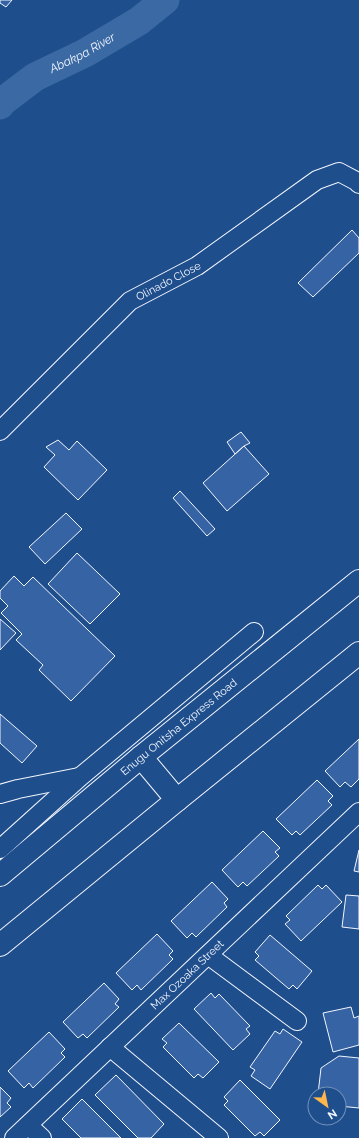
<svg xmlns="http://www.w3.org/2000/svg" width="359" height="1138" viewBox="0 0 359 1138" font-family="Raleway,sans-serif">
<style>
.lines{fill:none;stroke-linecap:round;stroke-linejoin:round}
.river{stroke:#3b69a3;stroke-width:29}
.building{fill:#3563a3;stroke:#f2f6ff}
.minor-casing{stroke:#f2f6ff;stroke-width:20}
.highway-casing{stroke:#f2f6ff;stroke-width:24}
.minor{stroke:#1f4e8c;stroke-width:18}
.highway{stroke:#1f4e8c;stroke-width:22}
.labels{text-anchor:middle;stroke-width:3;stroke-linejoin:round;paint-order:stroke}
.street-label{font-size:11px;fill:#f2f6ff;stroke:#1f4e8c}
.water-label{font-size:12px;font-style:italic;fill:#f2f6ff;stroke:#1f4e8c}
</style>
<rect width="100%" height="100%" fill="#1f4e8c"/>
<g class="lines">
<path class="river" id="s1" d="M0,105L2,102L35,77L85,53L139,21L165,0"/>
</g>
<path class="building" d="M0,0H12L6,7L0,3Z
M352,230L359,238V253L313,297L298,283Z
M241,432L250,443L244,446L235,454L227,442Z
M58,440L69,450L77,441L107,470L78,500L44,467L55,455L46,447Z
M244,446L269,474L227,511L203,483Z
M180,491L215,529L207,536L173,498Z
M66,513L82,529L45,564L29,547Z
M77,553L120,594L90,624L48,584Z
M14,576L24,586L33,577L115,656L71,701L39,670L43,665L16,640L22,634L1,613L8,606L0,598V591Z
M0,619L16,633L0,650Z
M0,714L37,746L22,763L0,743Z
M359,739V779L351,787L345,782L340,787L325,771Z
M317,780L333,796L328,801L332,805L300,835L296,831L292,835L276,819Z
M263,831L280,848L275,852L279,856L247,886L243,882L238,887L222,870Z
M359,850V872L354,871Z
M212,882L228,899L224,903L227,907L196,937L192,933L187,938L171,921Z
M318,885L322,889L326,885L342,902L301,941L285,924L290,920L286,916Z
M346,895L359,896V929L342,927Z
M157,934L173,951L169,955L173,959L141,990L137,985L132,990L116,973Z
M270,935L312,971L297,989L293,985L289,989L255,960L259,956L255,952Z
M104,983L119,999L115,1004L119,1007L87,1038L83,1034L78,1038L63,1022Z
M211,993L215,998L219,994L250,1026L246,1029L250,1034L233,1050L194,1009Z
M351,1007L354,1018L359,1016V1045L333,1052L323,1013Z
M179,1023L219,1062L203,1078L198,1074L194,1078L163,1047L167,1043L162,1039Z
M283,1029L302,1042L270,1089L251,1076L255,1070L250,1067L275,1031L280,1034Z
M49,1032L65,1049L61,1053L65,1057L33,1088L29,1083L24,1088L8,1071Z
M339,1056L359,1058V1108L339,1106V1094H318L321,1068Z
M116,1075L164,1124L151,1138H138L95,1095Z
M240,1080L280,1120L264,1136L260,1132L255,1136L224,1105L228,1101L224,1097Z
M0,1087L11,1098L7,1103L11,1107L0,1117Z
M82,1099L121,1138H81L62,1119Z"/>
<g class="lines">
<defs>
<g id="minor">
<path id="s2" d="M0,431L130,301L197,266L317,180L339,172L356,181L359,184"/>
<path d="M0,794L18,789L79,777"/>
<path d="M0,849L80,777L254,632"/>
<path d="M208,955L297,1021"/>
<path d="M110,1047L219,1138"/>
<path d="M28,1125L42,1138"/>
<path id="s3" d="M14,1138L359,812"/>
</g>
<g id="highway">
<path d="M141,757L177,800"/>
<path id="s4" d="M0,875L141,757L359,581"/>
<path d="M0,945L177,800L359,653"/>
</g>
</defs>
<use href="#minor" class="minor-casing"/>
<use href="#highway" class="highway-casing"/>
<use href="#minor" class="minor"/>
<use href="#highway" class="highway"/>
</g>
<g class="labels">
<g class="street-label">
<text dy="4" stroke="none"><textPath href="#s2" startOffset="227">Olinado Close</textPath></text>
<text dy="4" stroke="none"><textPath href="#s4" startOffset="232">Enugu Onitsha Express Road</textPath></text>
<text dy="4" stroke="none"><textPath href="#s3" startOffset="238">Max Ozoaka Street</textPath></text>
</g>
<g class="water-label">
<text dy="4" stroke="none"><textPath href="#s1" startOffset="98">Abakpa River</textPath></text>
</g>
</g>
<g transform="translate(327 1106) rotate(147)"><circle r="19" fill="#1f4e8c" stroke="#7391ba"/>
<path d="M0-3L7 15L0 10L-7 15Z" fill="#ffb74d"/>
<text y="-6" font-size="11" font-weight="bold" text-anchor="middle" fill="#f2f6ff">N</text>
</g>
</svg>
